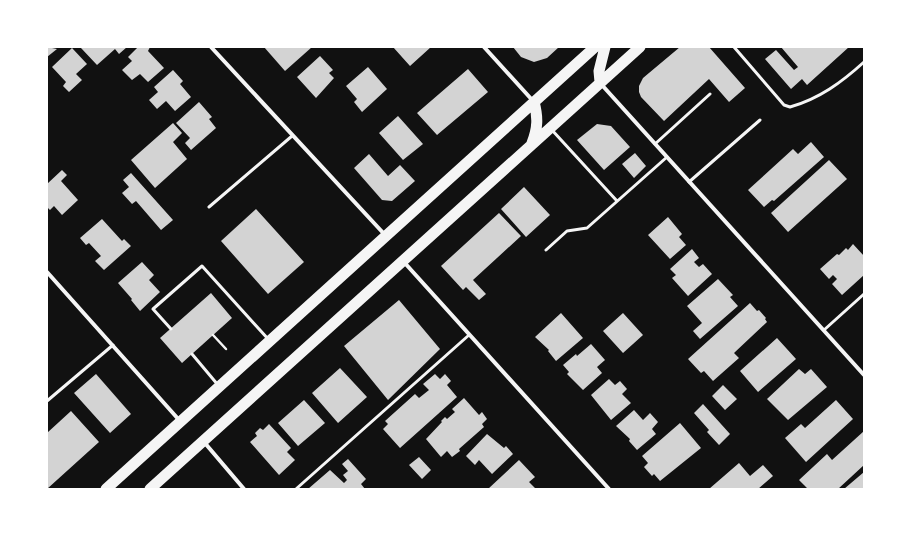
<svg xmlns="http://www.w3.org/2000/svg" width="911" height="536" viewBox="0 0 911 536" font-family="Commissioner,sans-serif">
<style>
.building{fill:#d3d3d3}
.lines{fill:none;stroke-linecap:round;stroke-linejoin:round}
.path{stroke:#f5f5f5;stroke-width:2.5}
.service{stroke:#f5f5f5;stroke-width:3}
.minor{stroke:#f5f5f5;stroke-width:4}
.trunk{stroke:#f5f5f5;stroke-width:11}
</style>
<rect width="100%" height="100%" fill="#111"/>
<path class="building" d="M47,47L57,49L47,57Z
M83,47H127L119,54L115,49L97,65L81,48Z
M138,47H150L148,51L164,68L148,82L140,74L132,80L122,70L132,61L128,57Z
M264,47H312L285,71Z
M393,47H431L410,66Z
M513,47H559L547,58L534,62L521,57Z
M680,47H709L745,88L729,102L709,79L664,121L641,97L639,92V86L643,78Z
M781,47H849L807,85L802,79L791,89L765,59L776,50L794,70L798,67Z
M72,48L87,64L76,74L82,80L69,92L63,86L66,82L52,67Z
M320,56L333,70L329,73L334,78L316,98L297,77Z
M368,67L387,89L362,112L354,102L357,99L346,86Z
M468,69L488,92L437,135L417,113Z
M173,70L183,81L180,84L191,97L175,111L166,101L157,109L149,100L158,92L154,87Z
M199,102L212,117L209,119L216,128L191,150L185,143L190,138L176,123Z
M398,116L423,144L403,160L379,133Z
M173,123L182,133L173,142L187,159L155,188L131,160Z
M597,124L611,126L630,147L604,170L577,140Z
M811,142L824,157L774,201L772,200L764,207L748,190L793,149L798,154Z
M635,153L646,166L634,178L622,164Z
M369,154L388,176L400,165L415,181L392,201L382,200L354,168Z
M829,160L847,179L788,232L771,213Z
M62,170L67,175L61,181L78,200L62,215L54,206L50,210L47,207V184Z
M131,173L173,220L161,230L136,201L132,204L122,193L129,187L123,180Z
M524,187L550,215L526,237L501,209Z
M256,209L304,262L268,294L221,241Z
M499,213L521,236L473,280L486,294L479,300L466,287L463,290L441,266Z
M668,217L682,234L679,237L686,245L670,259L648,235Z
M102,219L122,241L124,239L131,246L104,270L95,261L101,256L89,243L86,245L80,238Z
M853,244L864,256V275L842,295L832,284L837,279L833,275L829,279L820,269L837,254L839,255L846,248L848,250Z
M692,249L699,258L694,262L699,267L703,264L712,274L688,296L672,278L676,275L670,269Z
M142,262L154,275L149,280L160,292L140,311L131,300L132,299L118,283Z
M718,279L733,295L730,297L738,306L700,339L693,331L702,323L687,306Z
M211,293L232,318L182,363L160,338Z
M399,300L440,349L388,400L344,346Z
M750,303L757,311L759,310L766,318L765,319L767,322L734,353L739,358L713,381L704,371L701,373L688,359Z
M561,313L583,338L556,361L548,351L549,350L535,337Z
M623,313L643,335L623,353L603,331Z
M777,338L796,359L758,392L740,371Z
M591,344L605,360L597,367L602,373L583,390L567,374L569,372L563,365L576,354L577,356Z
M340,368L367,397L338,423L312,393Z
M799,369L805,374L811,369L827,387L788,420L767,399Z
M96,374L131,414L110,433L74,393Z
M435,374L440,379L445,374L451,381L447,385L457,397L400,448L383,429L388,424L385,421L415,394L419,398L429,390L423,384Z
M609,379L615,385L620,381L627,389L622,394L631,403L611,420L591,395Z
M723,385L737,399L725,410L712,396Z
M464,398L479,415L482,412L487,419L482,424L484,427L459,449L460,451L452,457L447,451L441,457L426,439L442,422L441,421L445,417L447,419L455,412L452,409Z
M304,400L325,423L298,446L278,423Z
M836,400L853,419L806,462L785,438L801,424L805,428Z
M703,404L730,434L719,445L707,432L709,430L694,413Z
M634,410L643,420L650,413L658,422L652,429L656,434L637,450L629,441L630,439L616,426Z
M71,411L99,442L47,489V433Z
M680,423L701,448L660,481L654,474L652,476L644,467L648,463L642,456Z
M269,424L291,448L287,452L295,460L279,475L250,442L257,436L255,433L260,428L263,430Z
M864,431V465L838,489H808L799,480L827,454L832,460Z
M487,434L504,448L506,446L513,454L492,474L479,460L475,465L466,456Z
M419,457L431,470L422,479L409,465Z
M348,459L366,479L361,484L365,489H308L330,470L344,483L347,480L343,475L348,471L342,464Z
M519,460L535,477L529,482L536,489H488Z
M739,463L750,476L763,465L773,476L758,489H709Z
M864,472V489H844Z"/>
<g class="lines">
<path class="path" d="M213,335L226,349"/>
<path class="service" d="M734,47L784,105L790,107C819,99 842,82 864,62
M551,129L617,201
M655,144L710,94
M689,182L760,120
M209,207L292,136
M546,250L567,231L587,228L667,157
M171,329L153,309L202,266L269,340
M824,330L864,294
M192,354L218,385
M47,401L113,345
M296,489L469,335"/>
<path class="minor" d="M211,47L386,236
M484,47L534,102
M601,84L864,375
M403,261L609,489
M47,272L180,421
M204,442L244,489"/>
<path class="trunk" d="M600,82L599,71L605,47
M532,143C538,128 538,117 534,102
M106,489L595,47
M150,489L640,47"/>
</g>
<rect width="911" height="536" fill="none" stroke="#ffffff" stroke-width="96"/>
</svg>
